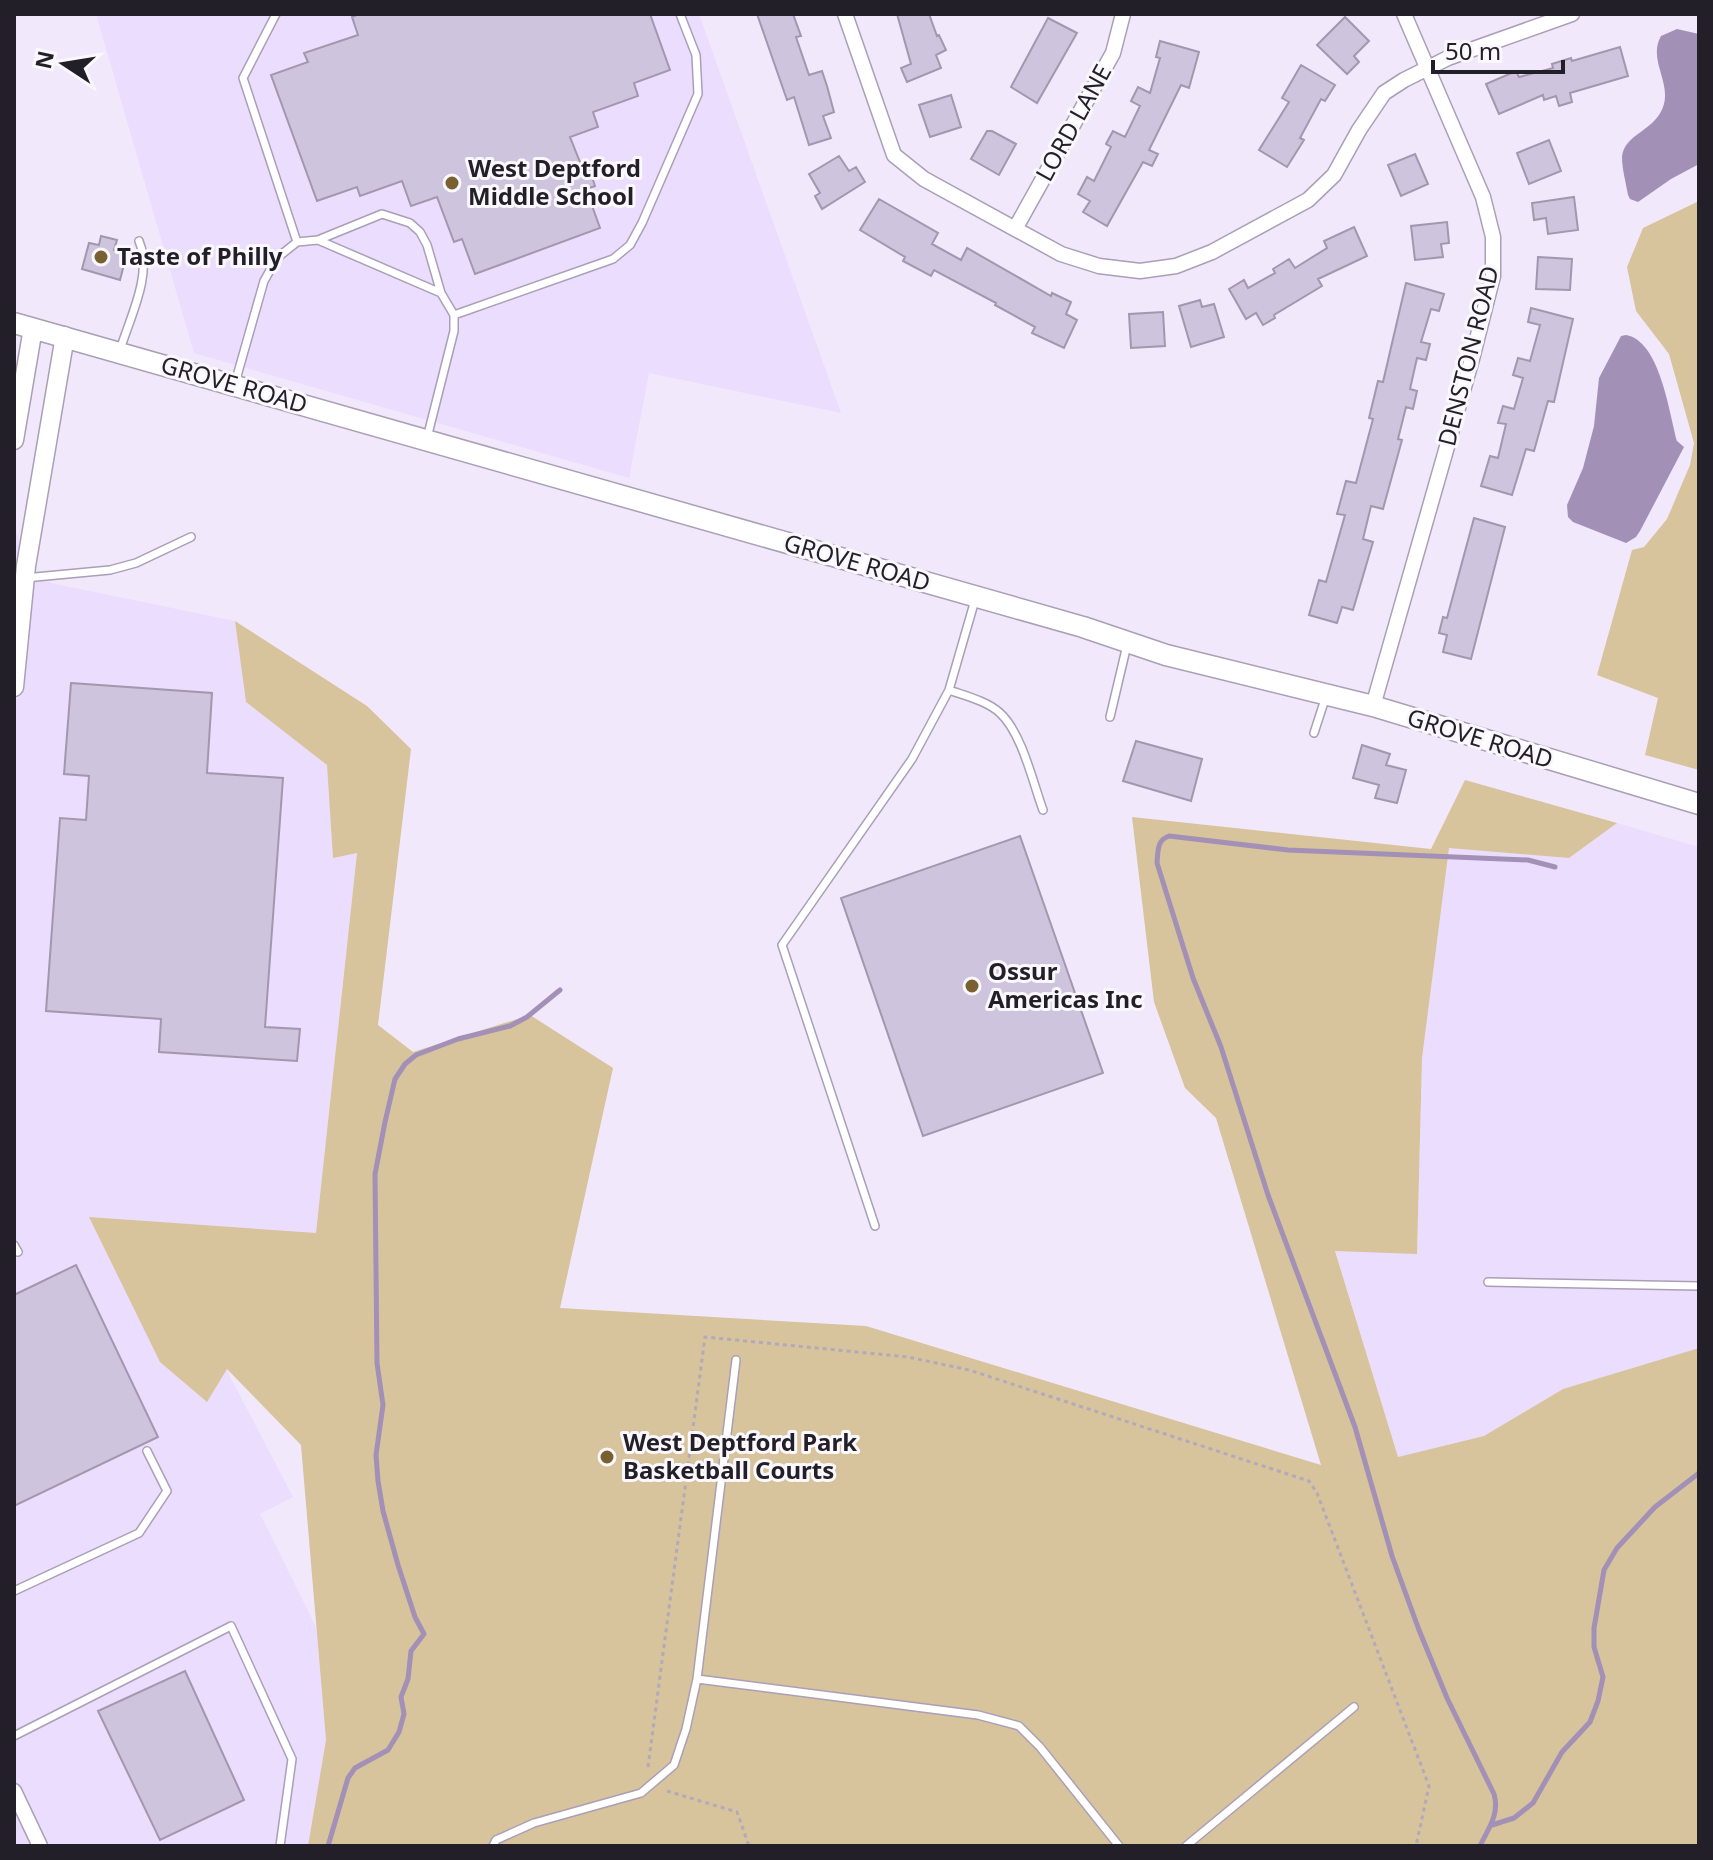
<svg xmlns="http://www.w3.org/2000/svg" width="1713" height="1860" viewBox="0 0 1713 1860" font-family="'Noto Sans',sans-serif">
<style>
.built{fill:#ebddfd}
.green{fill:#d7c39c}
.water{fill:#a290b6}
.lines{fill:none;stroke-linecap:round;stroke-linejoin:round}
.stream{stroke:#a290b6;stroke-width:5}
.building{fill:#cfc4dd;stroke:#a297ae;stroke-width:2}
.service-casing{stroke:#aa9fb6;stroke-width:10}
.minor-casing{stroke:#aa9fb6;stroke-width:17}
.tertiary-casing{stroke:#aa9fb6;stroke-width:21}
.secondary-casing{stroke:#aa9fb6;stroke-width:23}
.path{stroke:#b2aabb;stroke-width:3;stroke-dasharray:4 4;stroke-linecap:butt}
.service{stroke:#fff;stroke-width:7}
.minor{stroke:#fff;stroke-width:14}
.tertiary{stroke:#fff;stroke-width:18}
.secondary{stroke:#fff;stroke-width:20}
.poi-dot{fill:#786030;stroke:#faf8fd;stroke-width:3}
.labels{text-anchor:middle;stroke-width:6;stroke-linejoin:round;paint-order:stroke}
.street-label{font-size:24px;fill:#231f28;stroke:#faf8fd}
.poi-label{font-size:24px;font-weight:bold;fill:#231f28;stroke:#faf8fd;text-anchor:start}
</style>
<rect width="100%" height="100%" fill="#f1e8fc"/>
<path class="built" d="M96,14H699L841,413L649,373L629,478L194,353Z
M14,523L26,566L51,583L235,621L246,702L327,765L333,857L357,852L316,1234L90,1217L226,1369L293,1497L260,1514L316,1627L326,1740L308,1846H14Z
M1617,823L1699,847V1348L1563,1389L1484,1436L1398,1457L1335,1250L1417,1253L1422,1058L1449,848L1569,858Z"/>
<path class="green" d="M1699,201V770L1645,755L1658,698L1597,675L1632,550L1644,547L1667,519L1690,465L1694,443L1669,354L1636,311L1627,267L1643,228Z
M235,621L367,706L411,749L378,1025L413,1052L530,1015L613,1068L560,1308L866,1326L1321,1465L1216,1118L1185,1088L1154,1002L1132,817L1431,849L1465,780L1617,823L1569,858L1449,848L1422,1058L1417,1254L1335,1251L1398,1457L1484,1436L1563,1389L1699,1348V1846H308L326,1740L301,1445L227,1369L207,1402L160,1362L89,1217L316,1233L357,853L333,858L327,765L246,702Z"/>
<path class="water" d="M1677,29L1699,34V164L1671,179L1638,202L1630,199L1628,195C1626,183 1622,169 1622,157C1624,133 1657,131 1664,104C1670,80 1648,59 1661,36Z
M1626,335C1660,341 1669,412 1677,441L1684,447L1640,531L1636,537L1626,543L1573,522L1568,517L1567,505L1583,468L1594,426L1599,378L1621,336Z"/>
<g class="lines">
<path class="stream" d="M1492,1825L1514,1818L1533,1803L1562,1752L1590,1722L1598,1701L1603,1677L1594,1647V1628L1604,1570L1617,1548L1655,1507L1699,1473
M328,1846L348,1778L355,1768L388,1750L399,1732L404,1714L401,1697L408,1679L411,1651L424,1634L415,1617L398,1565L383,1511L378,1481L376,1455L383,1405L377,1363L375,1174L385,1122L395,1079L405,1064L416,1055L458,1039L510,1026L527,1017L560,990
M1480,1846C1488,1829 1500,1814 1494,1794L1447,1698L1419,1630L1392,1556L1355,1427L1268,1195L1221,1047L1193,978L1157,863C1158,851 1157,840 1169,836L1288,850L1528,860L1555,867"/>
</g>
<path class="building" d="M359,14H650L670,70L634,83L638,96L593,112L598,127L570,137L582,167L588,165L595,186L586,189L600,228L475,274L462,239L454,242L437,197L411,206L402,181L360,196L357,187L317,201L271,75L308,62L304,53L358,35L352,17Z
M757,14H793L801,36L796,37L809,75L822,71L827,86L834,112L823,116L831,138L809,145L794,97L787,100Z
M897,14H929L937,36L939,35L946,50L936,55L941,68L907,82L901,68L911,64Z
M1345,17L1369,41L1354,56L1359,62L1347,74L1317,45Z
M1048,18L1077,33L1037,103L1011,87Z
M1160,41L1199,52L1189,88L1181,85L1149,150L1158,154L1152,166L1143,162L1107,226L1083,212L1090,201L1078,194L1087,177L1094,181L1111,147L1106,144L1113,131L1125,137L1140,106L1131,101L1138,87L1150,93L1160,58L1156,57Z
M1620,47L1628,76L1570,93L1572,102L1559,106L1556,96L1544,100L1543,95L1499,114L1486,84L1516,71L1519,77L1553,68L1552,64L1571,58L1572,61Z
M1301,65L1335,85L1325,101L1321,99L1300,138L1304,140L1287,167L1259,150L1289,102L1282,98Z
M951,95L961,127L930,137L919,105Z
M987,131H992L1016,144L999,175L971,159Z
M1549,140L1561,171L1529,184L1517,153Z
M1415,154L1428,184L1401,196L1388,165Z
M839,156L849,171L856,167L865,182L822,209L815,196L820,193L809,174Z
M1574,197L1578,230L1548,234L1546,218L1534,220L1532,203Z
M879,199L938,233L932,244L961,260L967,248L1051,296L1052,293L1071,302L1066,314L1077,320L1064,348L1032,333L1035,327L995,305L996,303L934,270L931,276L903,261L905,257L860,230Z
M1447,222L1449,243L1441,244L1443,257L1415,260L1411,226Z
M1354,227L1367,256L1318,279L1322,286L1274,315L1275,318L1263,325L1256,313L1246,319L1229,289L1244,280L1248,288L1275,273L1273,269L1289,259L1295,268L1327,248L1324,241Z
M101,236L117,240L114,250L127,253L120,280L82,269L89,243L99,245Z
M1538,257L1572,259L1570,290L1536,289Z
M1406,283L1444,294L1439,311L1431,309L1421,342L1430,344L1426,360L1417,358L1410,389L1417,391L1413,409L1406,407L1398,439L1402,440L1383,509L1371,506L1363,539L1373,542L1353,610L1342,607L1337,623L1309,615L1319,580L1326,582L1345,515L1337,514L1346,481L1356,483L1373,419L1369,418L1378,381L1383,382Z
M1200,300L1202,307L1214,304L1224,337L1191,347L1179,306Z
M1531,308L1573,319L1554,402L1548,401L1534,451L1526,449L1512,495L1481,486L1490,456L1498,458L1506,424L1498,423L1503,406L1514,409L1523,378L1513,375L1518,358L1530,361L1540,325L1528,322Z
M1163,312L1165,346L1131,348L1129,314Z
M1474,518L1505,527L1471,659L1443,652L1447,635L1439,633L1443,617L1447,618Z
M71,683L212,693L207,773L283,778L265,1027L300,1029L297,1061L159,1052L161,1019L46,1011L60,818L86,820L89,776L64,774Z
M1136,741L1202,759L1191,801L1123,781Z
M1362,745L1390,754L1386,765L1406,770L1397,803L1375,798L1379,785L1353,778Z
M1020,836L1103,1073L923,1136L841,898Z
M76,1265L158,1437L14,1506V1295Z
M185,1671L244,1800L160,1840L98,1711Z"/>
<g class="lines">
<defs>
<path id="service" d="M318,240L382,214L410,223L420,232L427,245L441,293
M297,242L318,240L441,293L454,315L613,259L630,245L642,223L698,94L696,55L680,14
M120,350C130,317 153,274 139,241
M235,383L264,281L277,258L297,242L243,78L276,14
M427,438L454,331V315
M14,579L110,570L136,563L191,537
M949,690C966,696 987,701 1000,713C1022,733 1033,783 1043,810
M1110,717L1127,645
M1314,733L1326,696
M875,1226L782,945L912,759L949,690L975,600
M14,1245L18,1252
M1488,1282L1699,1286
M14,1591L139,1533L167,1491L147,1451
M697,1679L736,1360
M14,1736L231,1626L292,1759L280,1846
M493,1846L496,1840L534,1823L641,1793L674,1765L686,1729L697,1679L978,1715L1019,1726L1040,1747L1119,1846
M1186,1846L1354,1707"/>
<path id="minor" d="M845,14L894,155L924,179L1061,254L1099,266L1140,271L1176,266L1212,252L1308,200L1334,175L1359,130L1384,93L1404,80L1448,58L1572,14
M1015,229L1113,53L1123,14
M1373,706L1472,359L1493,276V237L1483,197L1404,14
M14,1791L40,1846"/>
<path id="tertiary" d="M14,440L33,328
M14,687L26,566L65,336"/>
<path id="secondary" d="M14,323L1083,627L1166,655L1373,706L1699,804"/>
</defs>
<use href="#service" class="service-casing"/>
<use href="#minor" class="minor-casing"/>
<use href="#tertiary" class="tertiary-casing"/>
<use href="#secondary" class="secondary-casing"/>
<path class="path" d="M648,1767L705,1337L908,1357L969,1370L1309,1481L1317,1493L1429,1786L1416,1846
M667,1791L737,1812L749,1846"/>
<use href="#service" class="service"/>
<use href="#minor" class="minor"/>
<use href="#tertiary" class="tertiary"/>
<use href="#secondary" class="secondary"/>
</g>
<g class="poi-dot">
<circle cx="452" cy="183" r="8"/>
<circle cx="101" cy="257" r="8"/>
<circle cx="972" cy="986" r="8"/>
<circle cx="607" cy="1457" r="8"/>
</g>
<g class="labels">
<g class="street-label">
<text transform="translate(1074 123) rotate(-61)" y="8">LORD LANE</text>
<text transform="translate(1469 356) rotate(-76)" y="8">DENSTON ROAD</text>
<text transform="translate(234 385) rotate(16)" y="8">GROVE ROAD</text>
<text transform="translate(857 563) rotate(16)" y="8">GROVE ROAD</text>
<text transform="translate(1480 739) rotate(17)" y="8">GROVE ROAD</text>
</g>
<g class="poi-label">
<text x="468" y="177">West Deptford<tspan x="468" dy="28">Middle School</tspan></text>
<text x="117" y="265">Taste of Philly</text>
<text x="988" y="980">Ossur<tspan x="988" dy="28">Americas Inc</tspan></text>
<text x="623" y="1451">West Deptford Park<tspan x="623" dy="28">Basketball Courts</tspan></text>
</g>
</g>
<rect width="1713" height="1860" fill="none" stroke="#231f28" stroke-width="32"/>
<g transform="translate(64 64) rotate(282)" stroke="#faf8fd" stroke-width="6" paint-order="stroke">
<path d="M0-6L14 30L0 20L-14 30Z" fill="#231f28"/>
<text y="-12" font-size="22" font-weight="bold" text-anchor="middle" fill="#231f28">N</text>
</g>
<path d="M1433 60v12h130v-12" fill="none" stroke="#231f28" stroke-width="4"/>
<text x="1445" y="60" font-size="24" fill="#231f28" stroke="#faf8fd" stroke-width="6" paint-order="stroke">50 m</text>
</svg>
